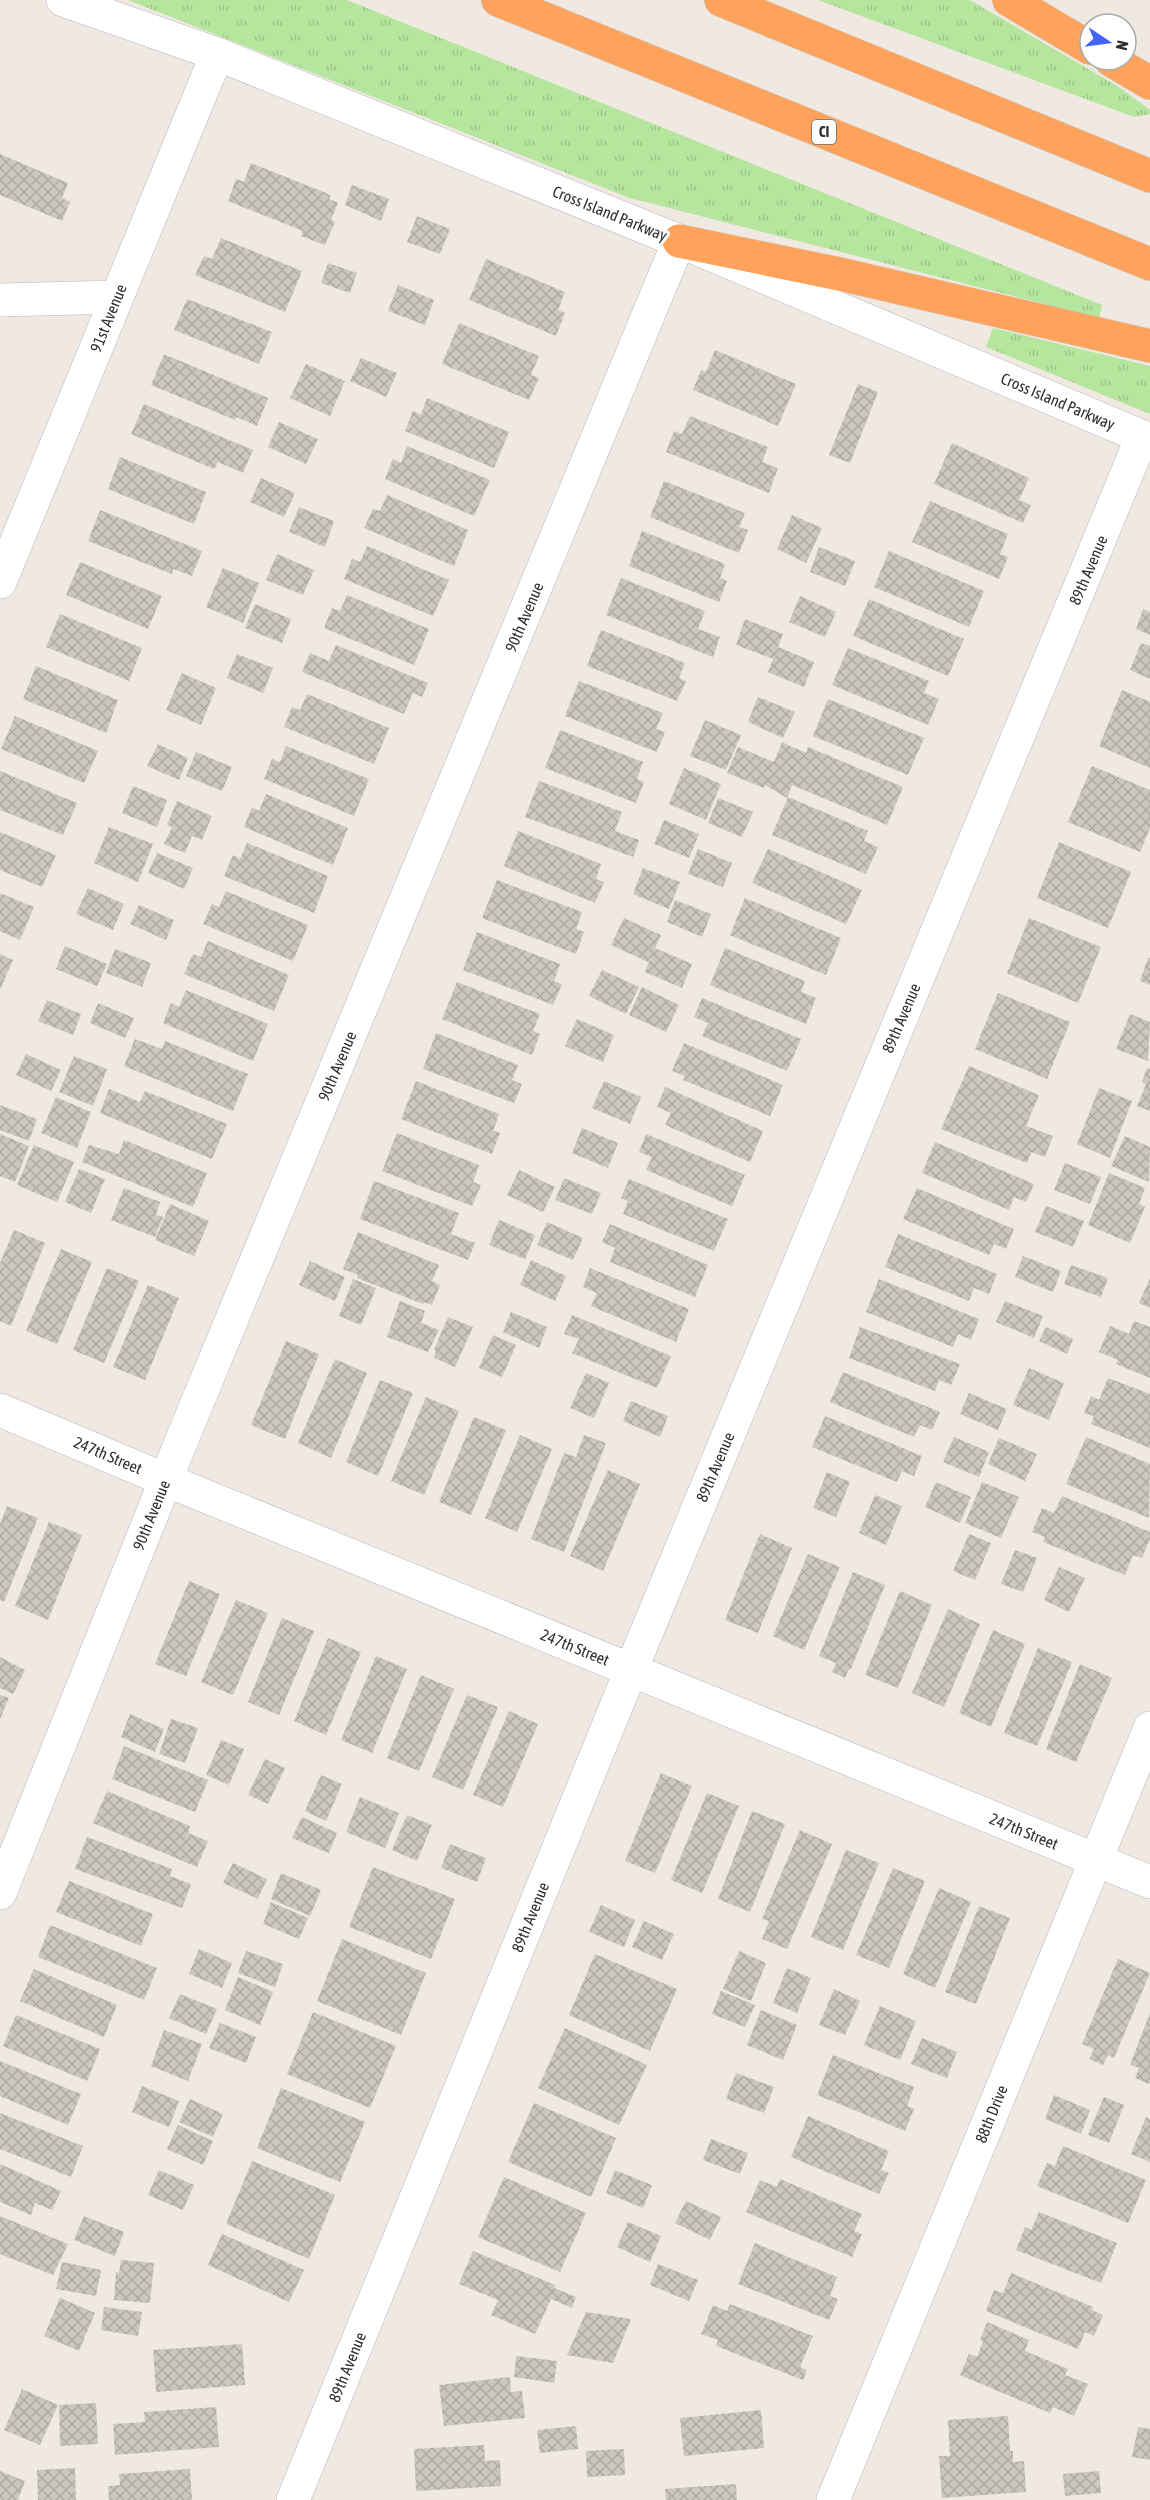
<svg xmlns="http://www.w3.org/2000/svg" width="1150" height="2500" viewBox="0 0 1150 2500" font-family="'Asap Condensed',sans-serif">
<style>
.grass{fill:url(#grass-tufts)}
.building{fill:url(#building-cross-hatch)}
.lines{fill:none;stroke-linecap:round;stroke-linejoin:round}
.street-casing{stroke:#b4b7c1;stroke-width:34}
.secondary-casing{stroke:#b4b7c1;stroke-width:34}
.highway-casing{stroke:#c9c9c9;stroke-width:34}
.street{stroke:#fff;stroke-width:33}
.secondary{stroke:#fff;stroke-width:33}
.highway{stroke:#ffa35c;stroke-width:33}
.labels{text-anchor:middle;stroke-width:6;stroke-linejoin:round;paint-order:stroke}
.shield{fill:#fff;stroke:#6d6d6d;stroke-width:1.5}
.shield-label{font-size:15px;font-weight:bold;fill:#2e2e2e}
.street-label{font-size:16px;fill:#2e2e2e;stroke:#fff}
</style>
<defs>
<pattern id="grass-tufts" width="24" height="20" patternUnits="userSpaceOnUse" patternTransform="scale(1.5)"><rect width="24" height="20" fill="#b6e59e"/><path d="M3 7l-1-3M5 7V3M7 7l1-3M15 17l-1-3M17 17v-4M19 17l1-3" fill="none" stroke="#9dc588"/></pattern>
<pattern id="building-cross-hatch" width="8" height="8" patternUnits="userSpaceOnUse" patternTransform="scale(1.5)"><rect width="8" height="8" fill="#cbc7bf"/><path d="M0 0l8 8M0 8l8-8" fill="none" stroke="#afaba4"/></pattern>
</defs>
<rect width="100%" height="100%" fill="#efe9e1"/>
<path class="grass" d="M128,0H347L1102,305L1099,318L630,198Z
M818,0H970L1119,87L1150,110V114L1134,117Z
M993,328L1150,366V414L986,347Z"/>
<path class="building" d="M0,154L68,183L62,198L70,202L62,221L0,195Z
M251,163L331,195L329,199L338,203L331,220L335,222L325,245L301,236L303,231L228,201L236,179L244,182Z
M352,185L389,199L381,221L345,205Z
M417,216L450,229L440,254L407,242Z
M221,238L302,271L285,312L195,275L204,256L212,259Z
M486,259L565,292L558,310L565,313L556,336L469,300Z
M328,263L357,273L350,293L321,283Z
M398,285L434,300L425,325L388,311Z
M187,299L272,332L259,364L174,330Z
M459,323L539,356L531,375L539,378L529,400L442,364Z
M715,350L796,384L778,426L693,390L701,370L706,372Z
M164,354L268,398L257,426L236,417L235,420L151,385Z
M361,358L397,373L386,397L350,381Z
M306,364L345,381L330,416L290,398Z
M858,384L878,392L850,463L829,455Z
M427,398L509,432L494,468L405,431L413,411L421,415Z
M144,404L253,450L243,473L218,462L214,469L131,434Z
M690,416L768,447L762,462L778,468L769,493L666,452L674,431L682,434Z
M279,422L318,439L306,464L268,447Z
M952,443L1029,478L1019,500L1031,505L1023,523L934,484Z
M407,446L490,480L474,516L385,479L393,459L401,463Z
M120,457L206,492L194,524L108,489Z
M261,478L295,493L284,517L250,502Z
M664,481L745,513L739,527L748,530L739,553L650,517Z
M387,495L468,530L454,566L364,528L373,509L380,511Z
M930,501L1008,534L1000,554L1008,557L999,579L912,542Z
M299,507L334,521L325,547L289,532Z
M100,510L202,551L192,576L173,569L172,574L88,541Z
M792,515L822,528L806,563L777,549Z
M642,531L725,564L720,578L727,581L719,602L629,566Z
M367,546L449,580L433,616L344,579L352,559L360,562Z
M819,547L855,561L845,586L810,572Z
M889,551L984,591L969,627L874,587Z
M277,554L314,570L303,595L266,580Z
M80,562L162,596L148,629L66,595Z
M223,568L259,583L243,623L206,607Z
M621,578L705,611L698,629L720,637L713,657L606,615Z
M347,595L429,629L414,665L324,628L332,608L340,611Z
M800,596L836,612L825,637L789,622Z
M869,599L964,639L948,676L853,636Z
M255,604L291,619L282,643L245,628Z
M1143,609L1150,612V635L1136,629Z
M60,614L142,648L129,681L46,647Z
M745,619L783,634L778,647L814,662L804,687L768,672L773,659L736,645Z
M601,630L685,663L679,678L686,681L677,701L587,666Z
M1141,643L1150,646V679L1130,670Z
M336,645L428,683L422,697L413,693L404,714L302,672L310,653L329,661Z
M848,648L929,681L924,693L939,699L928,725L832,685Z
M237,654L273,668L263,693L227,678Z
M36,666L118,700L106,733L23,699Z
M182,673L216,688L201,725L166,710Z
M579,681L663,713L656,729L665,732L657,752L565,716Z
M1122,690L1150,702V768L1099,746Z
M307,694L389,728L374,764L284,727L292,707L300,710Z
M758,697L795,712L783,738L748,722Z
M828,699L924,738L908,775L813,736Z
M15,716L98,751L84,783L1,749Z
M705,720L741,735L726,770L690,756Z
M560,730L643,762L637,779L644,782L636,803L545,768Z
M782,742L806,753L808,747L903,787L887,825L792,785L787,798L765,785L764,788L727,773L738,747L774,762Z
M158,744L188,758L179,780L147,766Z
M286,746L369,779L354,816L264,779L272,759L280,762Z
M196,752L232,767L222,791L186,776Z
M1092,766L1150,790V828L1140,852L1068,822Z
M684,768L721,784L706,820L669,804Z
M0,771L77,803L63,835L0,810Z
M539,781L622,812L615,831L639,840L633,857L525,817Z
M133,786L167,800L157,827L122,813Z
M266,794L348,828L333,865L244,827L252,807L259,811Z
M788,797L868,831L864,841L878,847L866,874L772,835Z
M718,798L753,812L742,837L708,823Z
M177,801L212,816L202,840L192,836L185,853L164,844L172,827L167,825Z
M664,820L699,834L689,858L654,844Z
M109,827L153,844L138,882L94,863Z
M518,831L601,864L596,879L604,882L595,903L504,866Z
M0,832L56,855L42,887L0,870Z
M1059,842L1131,872L1108,928L1037,898Z
M247,843L328,876L314,913L224,876L233,855L240,859Z
M698,849L732,863L723,887L688,874Z
M768,849L862,890L846,924L752,883Z
M157,853L193,868L184,889L148,873Z
M643,868L680,882L669,909L633,894Z
M497,880L582,912L576,929L584,932L576,954L482,918Z
M88,888L124,904L113,930L76,914Z
M226,891L308,925L293,961L203,924L212,904L219,907Z
M0,893L34,907L20,940L0,931Z
M745,898L841,938L826,975L730,935Z
M675,900L711,914L702,937L667,922Z
M139,905L174,920L166,940L130,924Z
M624,918L661,935L655,948L692,964L682,988L645,972L651,956L648,962L611,945Z
M1029,918L1101,947L1078,1003L1007,973Z
M477,932L560,964L554,981L562,984L553,1005L463,970Z
M208,941L289,975L274,1011L184,974L193,954L201,957Z
M65,946L107,964L97,986L56,969Z
M725,948L805,981L801,992L816,998L806,1024L710,985Z
M115,949L151,963L142,987L106,973Z
M0,954L13,960L0,990Z
M1148,958H1150V985L1140,981Z
M602,970L639,987L626,1014L589,996Z
M457,982L540,1014L533,1031L540,1034L532,1055L442,1019Z
M642,987L679,1005L666,1032L629,1015Z
M186,990L268,1024L253,1061L163,1023L171,1003L179,1007Z
M998,993L1070,1022L1047,1079L975,1049Z
M702,998L801,1039L787,1071L702,1036L708,1023L694,1017Z
M47,1000L81,1014L73,1035L38,1021Z
M98,1003L134,1018L125,1038L90,1023Z
M1130,1014L1150,1022L1148,1061L1116,1049Z
M577,1019L614,1035L603,1062L565,1046Z
M436,1033L518,1065L512,1080L522,1084L514,1103L423,1069Z
M135,1039L162,1049L165,1041L248,1074L233,1111L124,1066Z
M684,1043L783,1085L770,1116L683,1080L685,1076L672,1071Z
M26,1054L61,1070L51,1091L16,1075Z
M74,1056L107,1069L93,1106L59,1092Z
M969,1066L1039,1095L1026,1126L1053,1136L1045,1157L1031,1152L1027,1163L941,1129Z
M1147,1068L1150,1069V1111L1137,1106L1146,1084L1142,1082Z
M416,1081L499,1114L493,1131L500,1133L492,1154L401,1119Z
M604,1081L641,1097L630,1124L592,1108Z
M665,1087L763,1131L750,1162L665,1125L671,1113L657,1107Z
M1099,1088L1132,1101L1110,1158L1077,1144Z
M109,1089L140,1102L145,1091L227,1124L212,1159L100,1113Z
M56,1097L91,1112L77,1148L41,1133Z
M0,1105L37,1119L29,1141L0,1130Z
M582,1128L618,1143L608,1168L572,1153Z
M397,1133L479,1165L473,1182L481,1185L472,1206L382,1171Z
M0,1134L29,1146L15,1182L0,1176Z
M646,1134L745,1175L732,1206L646,1170L652,1157L639,1152Z
M1125,1136L1150,1147L1149,1182L1111,1166Z
M124,1140L207,1173L193,1207L82,1162L89,1145L119,1154Z
M935,1142L1034,1184L1026,1202L1014,1197L1009,1210L922,1173Z
M34,1145L74,1162L57,1202L17,1185Z
M1065,1163L1101,1177L1090,1204L1054,1190Z
M79,1169L105,1179L91,1213L65,1202Z
M519,1170L555,1187L543,1212L507,1195Z
M1109,1173L1145,1188L1139,1204L1145,1207L1130,1243L1088,1225Z
M564,1178L601,1193L592,1214L555,1200Z
M629,1179L728,1219L714,1251L623,1214L628,1201L621,1198Z
M374,1181L459,1213L451,1234L475,1243L468,1260L360,1219Z
M124,1188L160,1202L156,1215L163,1217L155,1237L111,1220Z
M917,1188L1014,1229L1006,1249L994,1244L989,1255L903,1219Z
M170,1204L209,1221L194,1256L155,1240Z
M1046,1206L1084,1221L1073,1247L1035,1232Z
M499,1220L535,1235L525,1259L489,1245Z
M547,1222L583,1238L573,1260L537,1245Z
M610,1224L708,1265L695,1297L610,1262L615,1248L602,1242Z
M14,1230L45,1243L11,1326L0,1321V1263Z
M358,1232L439,1265L432,1281L440,1285L432,1305L424,1302L423,1304L357,1278L358,1275L343,1269Z
M898,1234L997,1274L989,1294L974,1288L969,1301L885,1267Z
M61,1249L92,1262L57,1344L26,1331Z
M1023,1256L1061,1271L1053,1292L1015,1277Z
M531,1260L566,1276L555,1301L520,1285Z
M310,1261L345,1277L335,1301L299,1285Z
M1071,1265L1108,1278L1101,1297L1064,1284Z
M107,1268L139,1281L104,1363L73,1350Z
M590,1268L689,1309L676,1342L591,1306L597,1293L583,1287Z
M1150,1278V1308L1139,1303Z
M353,1279L376,1288L361,1325L339,1316Z
M879,1279L979,1319L971,1340L958,1334L953,1347L866,1312Z
M148,1285L179,1298L145,1380L113,1367Z
M400,1301L425,1311L421,1323L439,1330L428,1352L387,1337Z
M1005,1301L1043,1316L1034,1338L996,1322Z
M511,1312L547,1327L539,1348L503,1332Z
M572,1315L671,1356L657,1388L572,1353L579,1339L564,1334Z
M448,1317L473,1327L455,1367L434,1358L436,1351L434,1350Z
M1134,1321L1150,1327V1378L1116,1364L1118,1360L1099,1352L1110,1326L1129,1334Z
M860,1327L960,1364L951,1385L939,1380L935,1391L849,1358Z
M1046,1327L1073,1339L1067,1354L1039,1341Z
M493,1335L516,1345L502,1377L479,1368Z
M286,1341L319,1354L285,1439L251,1425Z
M335,1359L367,1373L331,1458L298,1443Z
M1029,1368L1064,1383L1049,1420L1013,1405Z
M843,1372L940,1412L932,1430L920,1425L914,1437L830,1402Z
M586,1373L609,1383L594,1418L570,1408Z
M1108,1378L1150,1394V1448L1091,1424L1094,1416L1084,1413L1091,1396L1099,1400Z
M380,1380L413,1393L378,1476L346,1462Z
M969,1393L1007,1409L998,1430L960,1414Z
M426,1397L459,1411L424,1495L391,1481Z
M631,1401L668,1416L660,1437L623,1421Z
M825,1416L922,1456L914,1476L902,1471L897,1482L812,1447Z
M474,1417L506,1430L471,1515L439,1502Z
M520,1435L552,1449L517,1532L485,1518Z
M584,1435L606,1443L564,1552L531,1539L564,1453L576,1457Z
M954,1437L989,1452L979,1477L943,1462Z
M1086,1437L1150,1464L1149,1518L1066,1484Z
M999,1438L1037,1454L1025,1481L988,1464Z
M608,1470L640,1484L603,1571L570,1556Z
M827,1472L850,1482L836,1517L813,1508Z
M936,1482L971,1497L960,1523L925,1507Z
M982,1482L1019,1497L1001,1538L965,1523Z
M875,1495L902,1506L886,1545L859,1533Z
M1062,1496L1150,1532V1539L1142,1558L1133,1555L1125,1575L1043,1542L1045,1537L1032,1532L1042,1508L1054,1513Z
M7,1506L38,1518L4,1602L0,1600V1524Z
M49,1522L82,1535L48,1620L15,1606Z
M760,1534L792,1548L758,1633L725,1620Z
M969,1534L991,1543L975,1580L953,1571Z
M1015,1550L1037,1558L1023,1592L1001,1584Z
M808,1554L840,1567L804,1650L773,1636Z
M1059,1567L1085,1578L1069,1612L1044,1600Z
M853,1572L885,1585L851,1669H849L845,1678L832,1672L836,1663L819,1656Z
M189,1581L220,1594L186,1676L155,1664Z
M900,1591L932,1605L898,1688L865,1675Z
M236,1600L268,1613L233,1695L201,1682Z
M948,1609L980,1624L944,1707L912,1693Z
M282,1618L314,1631L279,1715L248,1702Z
M993,1630L1025,1644L991,1727L959,1713Z
M328,1638L361,1652L326,1735L294,1721Z
M1038,1648L1072,1662L1037,1746L1004,1733Z
M376,1656L407,1669L372,1753L341,1740Z
M0,1657L25,1670L13,1694L0,1688Z
M1080,1664L1112,1678L1076,1762L1046,1749Z
M421,1675L454,1689L419,1771L387,1758Z
M0,1695L9,1698L0,1719Z
M467,1695L498,1707L463,1790L432,1777Z
M509,1711L538,1724L503,1807L473,1795Z
M130,1714L164,1729L155,1752L121,1737Z
M171,1719L198,1728L185,1763L159,1754Z
M221,1740L244,1749L229,1785L206,1775Z
M124,1746L208,1780L195,1812L112,1779Z
M265,1759L285,1768L268,1804L248,1795Z
M661,1773L692,1786L655,1873L625,1861Z
M321,1775L342,1784L326,1821L305,1811Z
M107,1791L190,1826L188,1833L208,1841L197,1867L93,1823Z
M707,1793L739,1806L702,1893L671,1880Z
M360,1797L399,1813L385,1848L346,1832Z
M752,1811L785,1824L750,1912L718,1899Z
M407,1815L432,1825L417,1861L392,1850Z
M302,1817L337,1833L329,1853L292,1838Z
M800,1830L832,1844L787,1949L762,1939L769,1921L762,1919Z
M87,1837L172,1869L170,1876L191,1884L182,1908L75,1869Z
M450,1844L486,1858L477,1882L441,1868Z
M846,1850L879,1863L843,1950L811,1937Z
M233,1863L267,1879L258,1899L223,1883Z
M373,1867L455,1899L431,1959L349,1927Z
M893,1868L925,1881L889,1968L856,1955Z
M281,1873L321,1890L310,1916L271,1899Z
M69,1881L153,1914L141,1946L56,1912Z
M939,1888L971,1902L935,1988L903,1974Z
M271,1902L308,1918L299,1939L263,1924Z
M601,1905L635,1920L624,1947L589,1932Z
M979,1906L1010,1918L976,2004L945,1992Z
M644,1921L674,1934L662,1960L632,1947Z
M50,1925L157,1968L144,2000L38,1957Z
M342,1939L426,1973L401,2035L317,2001Z
M199,1949L232,1963L222,1988L189,1974Z
M246,1951L283,1964L275,1987L238,1973Z
M739,1951L766,1963L751,2001L723,1989Z
M595,1954L677,1989L650,2051L569,2015Z
M1118,1959L1150,1973L1114,2058L1108,2055L1103,2065L1089,2059L1094,2049L1082,2044Z
M787,1968L811,1978L797,2013L773,2003Z
M34,1969L117,2005L104,2037L20,2001Z
M238,1977L273,1992L260,2025L225,2010Z
M834,1989L860,2001L845,2035L819,2025Z
M721,1991L755,2005L745,2027L712,2014Z
M180,1994L217,2009L206,2034L169,2018Z
M880,2006L916,2021L900,2060L864,2045Z
M761,2010L797,2025L783,2060L747,2045Z
M313,2012L396,2046L370,2108L287,2074Z
M1150,2013V2082L1149,2084L1135,2078L1139,2068L1130,2065Z
M16,2015L100,2049L87,2081L3,2046Z
M220,2023L256,2037L246,2063L209,2048Z
M565,2028L647,2065L619,2125L538,2088Z
M164,2030L202,2044L188,2081L151,2066Z
M922,2038L957,2052L947,2078L911,2064Z
M833,2055L914,2087L907,2106L914,2109L905,2131L817,2095Z
M0,2061L81,2094L68,2125L0,2096Z
M736,2073L774,2087L764,2113L726,2099Z
M142,2086L179,2101L169,2127L132,2112Z
M281,2088L365,2122L340,2182L257,2148Z
M1054,2095L1090,2110L1081,2134L1045,2119Z
M1104,2097L1124,2105L1109,2143L1088,2135Z
M190,2099L223,2114L213,2137L179,2122Z
M534,2103L616,2138L591,2197L508,2162Z
M0,2113L83,2146L71,2177L0,2149Z
M808,2116L889,2151L881,2170L889,2173L879,2194L791,2157Z
M1146,2117L1150,2119V2162L1131,2154Z
M178,2125L213,2141L203,2165L167,2149Z
M711,2139L748,2153L740,2174L703,2160Z
M1063,2146L1146,2180L1128,2223L1037,2186L1047,2163L1055,2166Z
M252,2161L335,2195L309,2259L226,2224Z
M0,2164L61,2191L52,2210L35,2203L31,2215L0,2202Z
M159,2170L194,2185L183,2210L148,2195Z
M615,2170L652,2185L643,2208L606,2193Z
M504,2177L586,2213L560,2272L478,2237Z
M780,2179L862,2214L854,2231L862,2234L852,2257L746,2212L760,2180L777,2187Z
M686,2201L721,2217L710,2240L675,2223Z
M1039,2212L1117,2243L1101,2283L1016,2250L1025,2227L1031,2230Z
M0,2216L68,2244L53,2275L0,2254Z
M84,2216L124,2232L115,2256L74,2240Z
M628,2222L661,2236L650,2262L617,2247Z
M222,2234L304,2270L289,2302L208,2265Z
M755,2243L837,2277L830,2296L838,2299L829,2320L738,2284Z
M473,2251L555,2285L554,2288L576,2297L572,2308L551,2299L535,2334L491,2315L498,2300L459,2284Z
M121,2260L154,2263L150,2303L114,2300L116,2272L119,2273Z
M62,2262L101,2270L96,2296L56,2289Z
M658,2264L698,2280L689,2301L650,2285Z
M1011,2273L1093,2307L1092,2310L1103,2315L1094,2336L1085,2332L1078,2349L986,2311L994,2290L1003,2293Z
M60,2298L95,2313L79,2351L44,2336Z
M730,2304L813,2336L800,2367L807,2370L803,2380L716,2346L718,2340L701,2334L713,2305L727,2311Z
M104,2307L142,2312L138,2336L101,2330Z
M586,2312L631,2319L613,2363L567,2355Z
M987,2322L1029,2340L1025,2351L1068,2369L1065,2375L1088,2384L1074,2416L1053,2407L1050,2413L960,2375L969,2354L977,2357L983,2341L980,2340Z
M242,2344L245,2385L156,2392L153,2350Z
M516,2356L557,2361L554,2383L514,2377Z
M510,2377L511,2392L522,2391L525,2418L444,2426L439,2385Z
M22,2389L58,2405L40,2445L4,2430Z
M96,2403L98,2444L60,2446L59,2405Z
M216,2407L219,2447L115,2455L113,2424L145,2422L144,2412Z
M761,2410L764,2448L684,2456L680,2418Z
M1008,2416L1010,2451H1013V2462L1024,2461L1026,2492L942,2498L939,2456H950L948,2420Z
M576,2426L578,2449L540,2453L537,2430Z
M1138,2427L1150,2429V2460L1132,2457Z
M484,2445L485,2461L500,2460L501,2486L416,2491L414,2449Z
M624,2449L625,2475L587,2477L586,2451Z
M75,2468L76,2500H38L37,2470Z
M190,2469L192,2500H109L108,2486L120,2485L119,2474Z
M0,2471L25,2481L18,2500H0Z
M1099,2471L1101,2493L1065,2496L1063,2474Z
M736,2484L737,2500H666L665,2489Z"/>
<g class="lines">
<defs>
<path id="street" d="M0,300L117,297
M0,582L217,54
M0,1410L166,1480L1150,1882
M0,1893L183,1437L679,241L1150,440
M293,2500L631,1670L1142,437
M833,2500L1150,1728"/>
<path id="secondary" d="M63,0L217,54L679,241"/>
<path id="highway" d="M498,0L1150,264
M721,0L1150,176
M1009,0L1090,48
M1111,60L1150,83
M679,241L844,275L1150,346"/>
</defs>
<use href="#street" class="street-casing"/>
<use href="#secondary" class="secondary-casing"/>
<use href="#highway" class="highway-casing"/>
<use href="#street" class="street"/>
<use href="#secondary" class="secondary"/>
<use href="#highway" class="highway"/>
</g>
<g class="labels">
<rect class="shield" x="812" y="120" width="24" height="24" rx="4.5"/>
<g class="shield-label">
<text x="824" y="137">CI</text>
</g>
<g class="street-label">
<text transform="translate(610 213) rotate(22)" y="6">Cross Island Parkway</text>
<text transform="translate(108 318) rotate(-68)" y="6">91st Avenue</text>
<text transform="translate(1058 401) rotate(23)" y="6">Cross Island Parkway</text>
<text transform="translate(1088 570) rotate(-67)" y="6">89th Avenue</text>
<text transform="translate(524 617) rotate(-67)" y="6">90th Avenue</text>
<text transform="translate(901 1018) rotate(-67)" y="6">89th Avenue</text>
<text transform="translate(337 1066) rotate(-67)" y="6">90th Avenue</text>
<text transform="translate(108 1455) rotate(23)" y="6">247th Street</text>
<text transform="translate(715 1467) rotate(-67)" y="6">89th Avenue</text>
<text transform="translate(151 1515) rotate(-68)" y="6">90th Avenue</text>
<text transform="translate(575 1647) rotate(22)" y="6">247th Street</text>
<text transform="translate(1024 1831) rotate(22)" y="6">247th Street</text>
<text transform="translate(530 1917) rotate(-68)" y="6">89th Avenue</text>
<text transform="translate(991 2114) rotate(-68)" y="6">88th Drive</text>
<text transform="translate(347 2367) rotate(-68)" y="6">89th Avenue</text>
</g>
</g>
<g transform="translate(1108 42) rotate(103)"><circle r="28" fill="#ffffff" stroke="#ababab" stroke-width="1.5"/>
<path d="M0-4.5L10 22L0 15L-10 22Z" fill="#4264fb"/>
<text y="-9" font-size="16" font-weight="bold" text-anchor="middle" fill="#2e2e2e">N</text>
</g>
</svg>
